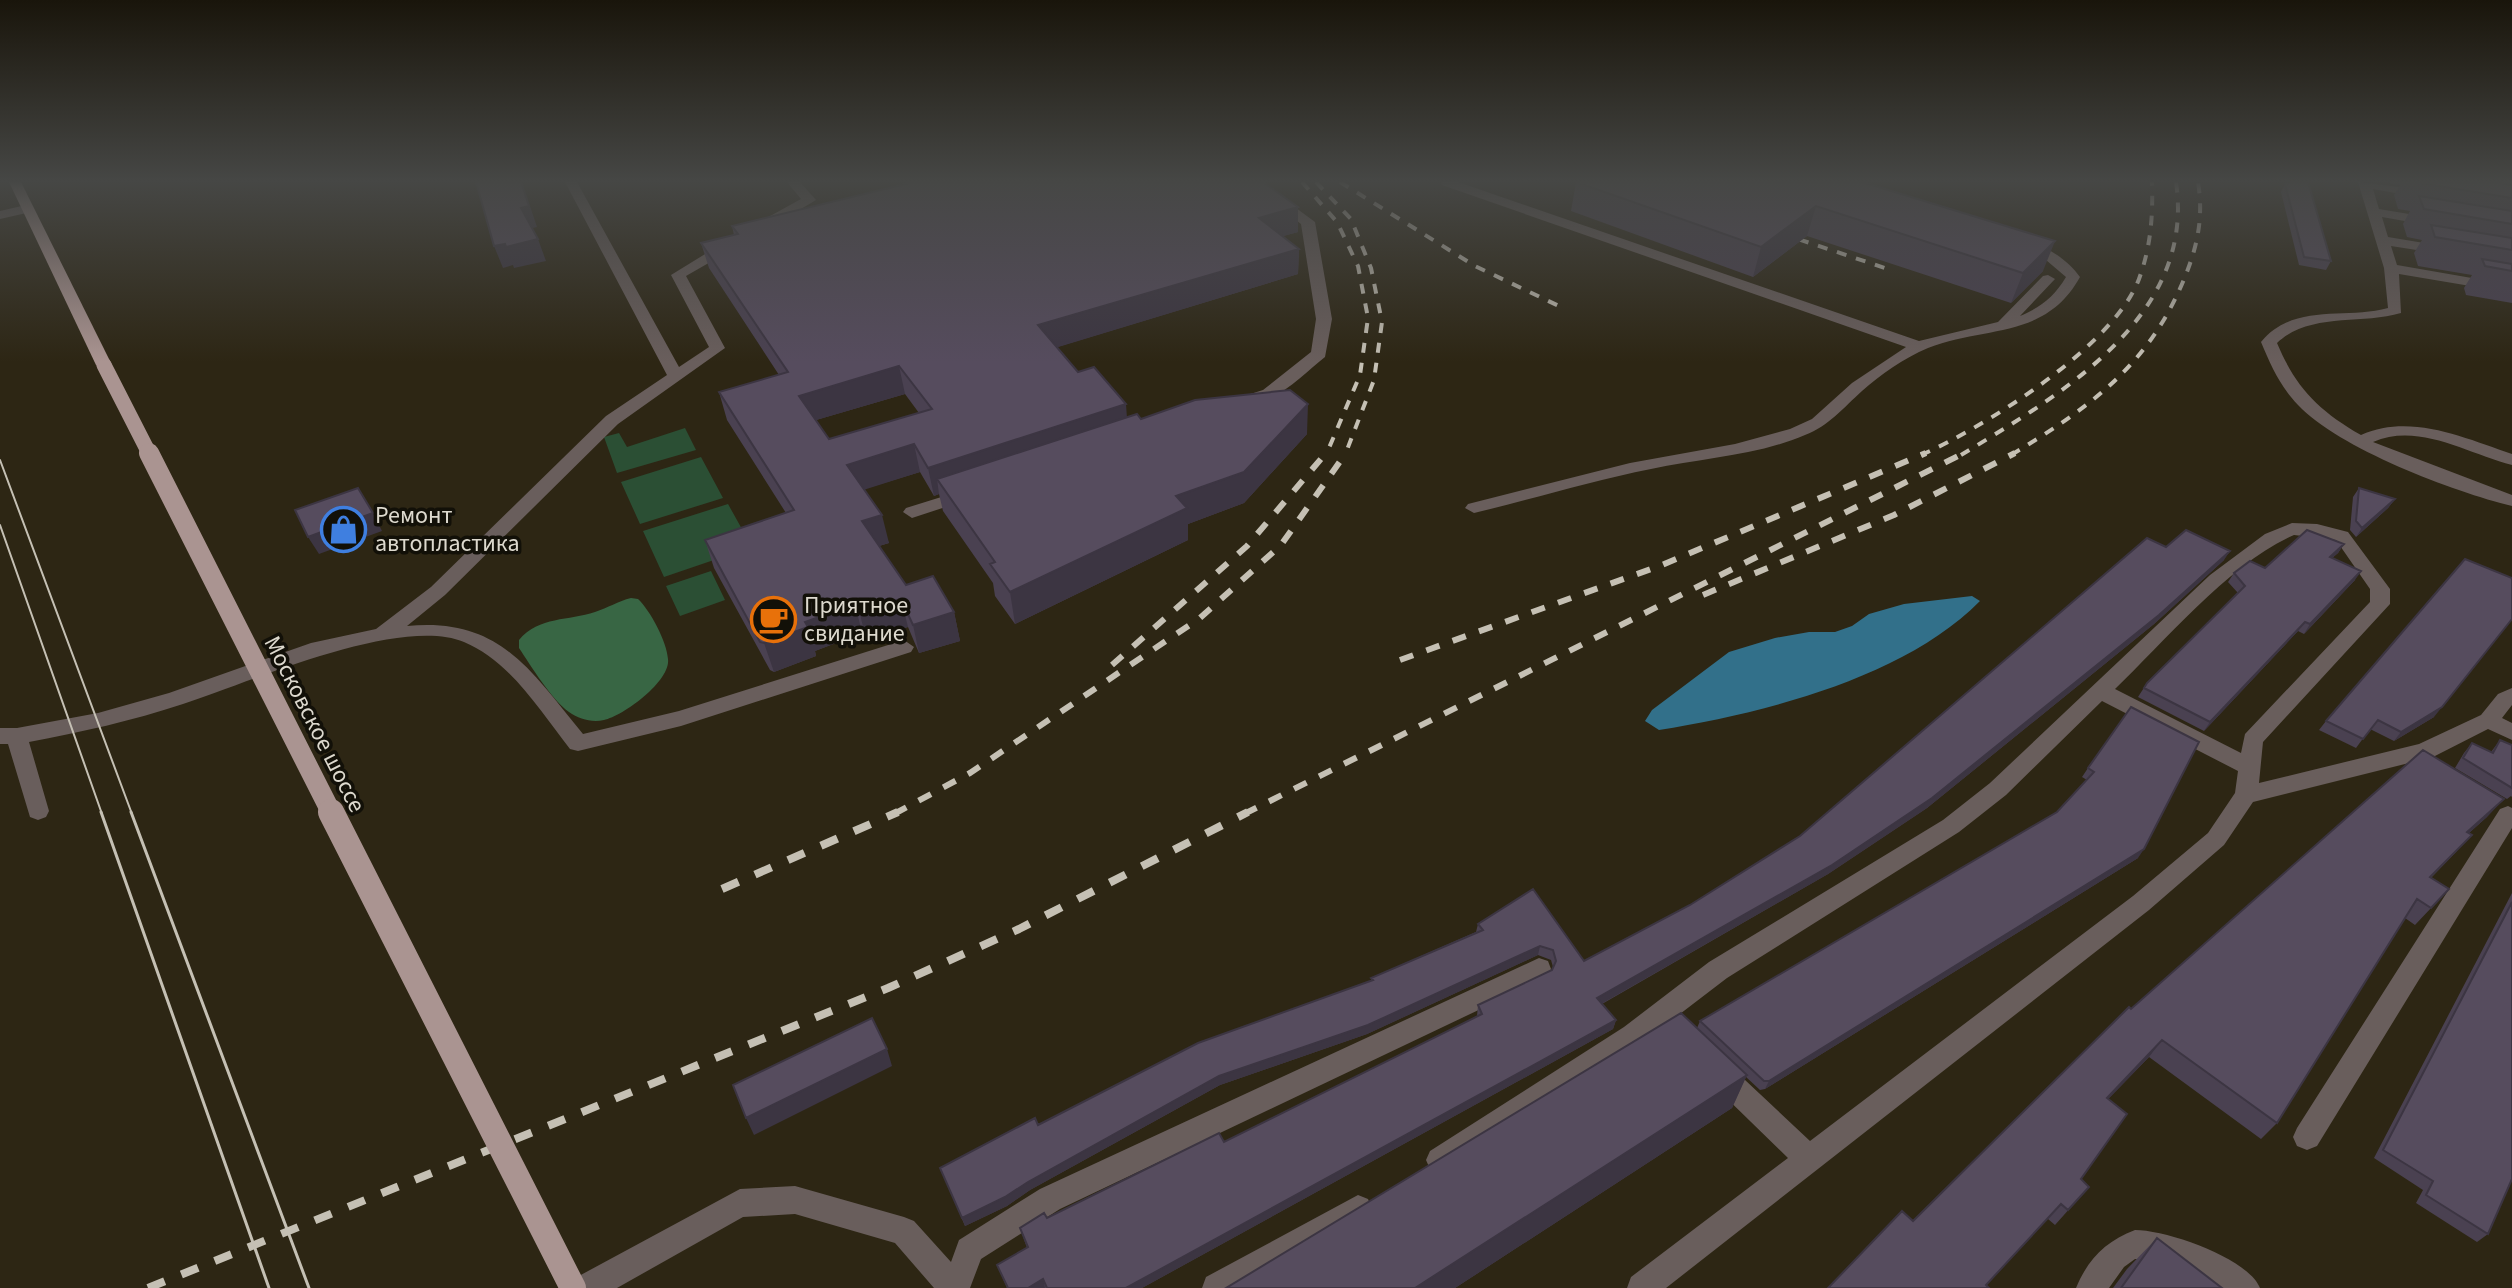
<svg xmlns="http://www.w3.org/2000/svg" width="2512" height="1288" viewBox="0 0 2512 1288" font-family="'Source Sans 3',sans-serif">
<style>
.green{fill:#2b4f34}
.forest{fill:#386644}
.water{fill:#32708a}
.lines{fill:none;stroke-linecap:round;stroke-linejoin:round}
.minor{fill:#695e5c;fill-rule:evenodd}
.major{fill:#aa9491;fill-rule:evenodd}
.tram-far1{stroke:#c5c0b4;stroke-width:2}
.tram{stroke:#c5c0b4;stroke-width:3}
.rail-far2{stroke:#c5c0b4;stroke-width:4;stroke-dasharray:10 10;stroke-linecap:butt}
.rail-far1{stroke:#c5c0b4;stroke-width:6;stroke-dasharray:14 14;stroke-linecap:butt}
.rail{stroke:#c5c0b4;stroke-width:8;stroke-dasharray:18 18;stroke-linecap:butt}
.major-bridge-far2{stroke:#aa9491;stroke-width:15}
.major-bridge-far1{stroke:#aa9491;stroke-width:20}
.major-bridge{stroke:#aa9491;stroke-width:26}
.wall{fill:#4a4151;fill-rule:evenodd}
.shaded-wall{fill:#3c3542}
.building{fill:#564c5e;stroke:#3c3542;stroke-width:2;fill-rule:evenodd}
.labels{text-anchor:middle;stroke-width:7;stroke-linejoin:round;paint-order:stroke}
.poi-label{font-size:24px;fill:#ddd9ce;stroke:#121008;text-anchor:start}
.street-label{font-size:24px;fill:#ddd9ce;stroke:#121008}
</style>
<rect width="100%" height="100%" fill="#2d2614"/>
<path class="green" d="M685,428L696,450L617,473L604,437L619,433L627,447Z
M701,457L723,498L640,524L621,482Z
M728,504L752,547L664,577L643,531Z
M711,571L725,600L680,616L666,586Z"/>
<path class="forest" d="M631,598L638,599C650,610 667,642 668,659C671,681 623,716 604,720C592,723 579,719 569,712C552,700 531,666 519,648V640C539,616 569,621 595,612C608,608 618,601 631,598Z"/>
<path class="water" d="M1972,596L1980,601C1904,678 1764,713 1659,730L1645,721L1652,710L1729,652L1775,638L1809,632H1835L1852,626L1869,614L1904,604Z"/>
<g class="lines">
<path class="minor" d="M565,182H577L679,367L709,347L671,275L723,243H733V249L686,276L725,348L618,424L445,595L407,626C500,617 530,670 583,734L679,711L904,640L914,647L911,652L681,726L578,751L570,749C540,711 510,661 464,642C399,615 248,683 183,704C132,721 81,732 29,742L49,811L46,817L38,820L30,817L8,744H0V728H17L98,713L169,693L311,643L376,629L431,587L606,416L667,375Z
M787,182H800L816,200L771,227H761V221L801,199Z
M1247,182H1261L1315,222L1332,319L1325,357C1303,374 1271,410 1241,403V397L1263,390L1311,352L1316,319L1301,224Z
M1441,182H1458L1919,341L1998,322L2043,276L2048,275L2055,279L2020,316C2041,307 2054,297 2066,277L2046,260L2018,249V243C2041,240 2067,259 2080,277C2045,340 1986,325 1928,348C1904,358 1880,375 1862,391C1843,408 1829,426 1805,435C1756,456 1702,458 1651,469C1591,481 1533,499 1474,513L1465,508L1468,504L1630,463L1735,444L1790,429L1812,419L1852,383L1906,347L1442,185Z
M2358,182L2424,190L2431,194L2424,198L2373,189L2379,209L2433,218L2440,222L2433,226L2382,217L2388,237L2442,246L2449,250L2442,254L2391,246L2397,265L2512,285V293L2399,274L2401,313C2360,325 2310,312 2277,343C2296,388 2318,410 2361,435C2411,413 2464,438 2512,454V465C2468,454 2419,422 2373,442L2512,495V506C2454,492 2338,448 2298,405C2280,386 2271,366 2261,342C2294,302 2345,320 2388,308L2384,268Z
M26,205L31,206V212L0,219V211Z
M967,489L973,490L976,494L973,498L912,518L903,512L906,508Z
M2292,523L2317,524L2348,532L2390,589V604L2263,742L2259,783L2419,744L2481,715L2498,694L2512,688V705L2502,718L2512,723V740L2488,729L2433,757L2253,802L2224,845L2149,910L1666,1288H1627L1631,1277L1788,1158L1711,1083L1707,1074L1711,1065L1720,1062L1729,1065L1810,1141L2133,896L2208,833L2235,793L2238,771L2102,701L2006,795L1959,832L1727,978L1642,1043L1450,1169L1440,1173L1430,1169L1426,1160L1430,1151L1624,1027L1709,962L1943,820L1990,783L2210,575L2265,534ZM2294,535L2336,540L2370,589V602L2245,734L2241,753L2115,689C2165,641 2231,562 2294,535Z
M2508,806L2512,808V828L2317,1146L2307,1150L2297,1146L2293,1137L2297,1128L2500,809Z
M1539,958L1548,961L1551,969L1548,977L1060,1209L981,1259L970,1288H934L895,1243L795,1214L743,1217L617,1288H573L577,1277L740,1189L795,1186L904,1217L914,1221L951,1262L959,1240L1040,1189Z
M1358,1195L1368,1199L1372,1209L1368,1219L1246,1288H1202L1206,1277Z
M2135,1230C2167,1230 2248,1258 2260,1288H2217L2168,1263L2135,1259L2124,1267L2109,1288H2076C2088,1259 2106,1241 2135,1230Z"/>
<path class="major" d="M9,182H21L112,365L110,368L104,370L96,365Z"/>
<path class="tram-far1" d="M0,460L132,814
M0,525L102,814"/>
<path class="tram" d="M101,812L269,1288
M131,812L309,1288"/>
<path class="rail-far2" d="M1302,182L1337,222L1358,266L1368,318L1360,375L1326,455
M1316,182L1351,219L1371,268L1382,322L1374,380L1345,455
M1340,182L1475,266L1561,307
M1780,233L1891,270
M1921,455C1985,427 2114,346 2139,279C2151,246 2153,216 2152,182
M1961,455C2060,395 2196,317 2176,182
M2011,455C2087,409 2146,368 2182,284C2197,249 2204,219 2198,182"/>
<path class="rail-far1" d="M1703,595L1894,515L2015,453
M1400,660L1662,565L1926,453
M1112,665L1247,546L1326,453
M894,814L970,773L1200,618L1281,545L1346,453
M1244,814L1964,453"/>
<path class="rail" d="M722,889L898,812
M148,1288L888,988L1019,929L1248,812"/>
<path class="major-bridge-far2" d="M104,365L150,455"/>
<path class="major-bridge-far1" d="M149,453L332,814"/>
<path class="major-bridge" d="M331,812L573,1288"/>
</g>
<path class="wall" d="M906,182H1263L1298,232L1283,236L1299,249L1298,274L1057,347L1078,372L1127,417L1307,434L1244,503L1188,524V540L1015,624L995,596L993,583L943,511L939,494L934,496L920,472L864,489L889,543L879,546L906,585L954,612L960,641L919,653L908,627L866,639L862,633L815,651L816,656L774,672L770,670L714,568L705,540L786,513L727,420L719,392L779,375L709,268L701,243L734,235L732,226L907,183ZM905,394L919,413L829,439L816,420Z
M1576,182H1862L2043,271L2011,303L1807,236L1753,277L1571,211Z
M2390,182H2512V303L2466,295L2464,288L2472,275L2418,266L2414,253L2422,240L2407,237L2403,224L2410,211L2398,209L2394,195L2400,185L2390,184Z
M2285,184L2331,261L2326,270L2299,265L2281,192Z
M2359,488L2395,499L2388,508L2356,537L2350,530L2353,497Z
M2344,544L2338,553L2332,558L2355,580L2304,634L2298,631L2204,731L2138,697L2147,683L2238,593L2228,582L2234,573L2265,568Z
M2166,547L2224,560L2154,624L1927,808L1828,874L1602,1004L1616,1020L1613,1029L1142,1288H1007L997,1265L1027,1248L1020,1228L1047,1218L1224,1142L1477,1016L1478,1005L1552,970L1553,967L1551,960L1538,955L1367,1034L1220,1085L1030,1190L1007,1206L965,1226L940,1168L1371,981V978L1476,932L1478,924L1584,961L1690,905L1800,836Z
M2131,707L2138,858L1765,1089L1760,1090L1746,1077L1732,1108L1455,1288H1226L1697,1028L1700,1021L2057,812L2087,780L2082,777L2088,768Z
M2434,717L2394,741L2370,729L2356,748L2319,730L2326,721Z
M2500,740L2512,745V797L2511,796L2507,799L2455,768L2464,753L2472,743L2491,752Z
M2488,816L2469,833L2456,852L2431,878L2449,889L2415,925L2405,918L2277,1123L2261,1139L2149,1057L2108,1099L2081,1179L2089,1187L2055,1225L2048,1219L1913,1221L2131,1009Z
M2512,893V1179L2488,1234L2477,1242L2416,1203L2423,1190L2374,1158Z
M2157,1238L2222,1288H2113L2127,1269Z"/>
<path class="shaded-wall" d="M521,182H522L537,227L529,229L521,208Z
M1816,206L1807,236L1753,277L1761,247Z
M1298,207V232L1258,243L1259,218Z
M538,239L546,261L514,268L513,265L503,268L494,246Z
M2055,241L2043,271L2011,303L2023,273Z
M1299,249L1298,274L1042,352L1038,325Z
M899,366L905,394L806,423L799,396Z
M1126,404L1128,432L937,479L939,494L934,496L928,468Z
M1308,404L1307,434L1244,503L1188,524V540L1015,624L1010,592L1176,496Z
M914,444L920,472L854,493L847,465Z
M2395,499L2388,508L2356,537L2362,528Z
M373,513L382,531L319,554L308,537Z
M882,515L889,543L869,549L862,521Z
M2344,544L2338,553L2323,566L2330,557Z
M2230,551L2224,560L2154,624L1927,808L1828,874L1594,1008L1597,998Z
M2361,571L2355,580L2304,634L2310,624Z
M901,599L908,627L866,639L859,610Z
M855,604L862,633L815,651L816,656L774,672L764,643L805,622Z
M954,612L960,641L919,653L913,625Z
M2305,622L2298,631L2204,731L2210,722Z
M2442,707L2434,717L2394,741L2401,732Z
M2504,799L2488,816L2451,849L2467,832Z
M2144,849L2138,858L1765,1089L1769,1081Z
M1540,946L1538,955L1367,1034L1220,1085L1030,1190L1007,1206L965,1226L962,1218L1219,1076Z
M1616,1020L1613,1029L1142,1288H1126Z
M2162,1040L2149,1057L2094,1114L2107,1098Z
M887,1049L892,1066L754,1135L746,1118Z
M1747,1075L1732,1108L1455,1288H1415Z
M1043,1279L1045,1288H1028Z"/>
<path class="building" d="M476,182H521L529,206L521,208L538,239L506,247L505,244L494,246Z
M914,182H1263L1298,207L1259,218L1299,249L1038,325L1078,372L1094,367L1126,404L928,468L914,444L847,465L882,515L862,521L906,585L933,576L954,612L913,625L901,599L859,610L855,604L805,622L808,627L764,643L760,642L705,540L794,510L719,392L788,372L701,243L738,234L732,226ZM899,366L932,409L829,439L799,396Z
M1576,182H1862L2055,241L2023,273L1816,206L1761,247Z
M2294,182H2308L2331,261L2304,257L2285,184Z
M2414,182H2492L2512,185V198Z
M2419,196L2512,211V224L2424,209Z
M2431,225L2512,238V250L2435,237Z
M2482,259L2512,264V271L2485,266Z
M1290,390L1308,404L1244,472L1176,496L1187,508L1010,592L990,564L995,562L937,479L1137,414L1141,419L1195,400Z
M358,488L373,513L308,537L295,510Z
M2359,488L2395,499L2362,528L2356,521Z
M2186,530L2230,551L2159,615L1932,798L1832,865L1597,998L1616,1020L1126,1288H1047L1043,1279L1028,1288H1008L997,1265L1028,1247L1020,1228L1044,1213L1047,1218L1219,1133L1224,1142L1482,1014L1478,1005L1552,970L1556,961L1553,950L1540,946L1368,1025L1219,1076L1028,1182L1005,1197L962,1218L940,1168L1035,1118L1038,1125L1198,1043L1373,980L1371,978L1483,930L1478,924L1533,889L1584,961L1690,905L1800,836L2147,538L2166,547Z
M2307,530L2344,544L2330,557L2361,571L2310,624L2305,622L2210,722L2144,688L2147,683L2245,586L2234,573L2250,561L2265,568Z
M2465,559L2512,578V619L2442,707L2401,732L2378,720L2363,739L2326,721Z
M2131,707L2199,742L2144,849L1769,1081H1764L1700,1021L2057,812L2094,772L2088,768Z
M2500,740L2512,745V788L2463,758L2472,743L2493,753Z
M2423,750L2504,799L2467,832L2472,835L2430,877L2449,889L2431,908L2417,899L2277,1123L2162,1040L2107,1098L2127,1114L2081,1179L2089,1187L2068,1210L2061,1204L1986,1285L1989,1288H1828L1902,1211L1913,1221L2129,1007L2131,1009Z
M2512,902V1179L2488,1234L2426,1195L2433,1181L2383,1150Z
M1681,1013L1747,1075L1415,1288H1226Z
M872,1018L887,1049L746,1118L733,1085Z
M2157,1238L2222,1288H2121Z"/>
<linearGradient id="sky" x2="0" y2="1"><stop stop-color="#19150b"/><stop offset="0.5" stop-color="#464745"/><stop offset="1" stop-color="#464745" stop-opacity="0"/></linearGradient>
<rect width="2512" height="362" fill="url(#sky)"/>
<defs>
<symbol id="shop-ring" viewBox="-11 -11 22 22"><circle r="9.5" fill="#121008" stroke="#3f7fe0" stroke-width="1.5"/><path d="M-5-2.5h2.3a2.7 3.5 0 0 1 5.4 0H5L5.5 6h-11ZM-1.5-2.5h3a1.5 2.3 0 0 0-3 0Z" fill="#3f7fe0"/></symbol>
<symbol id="cafe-ring" viewBox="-11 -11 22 22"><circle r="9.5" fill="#121008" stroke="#e8710a" stroke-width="1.5"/><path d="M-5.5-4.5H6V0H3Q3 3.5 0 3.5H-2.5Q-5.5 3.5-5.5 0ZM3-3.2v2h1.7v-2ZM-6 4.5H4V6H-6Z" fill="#e8710a"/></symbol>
</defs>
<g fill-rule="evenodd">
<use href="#shop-ring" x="318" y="504" width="51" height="51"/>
<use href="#cafe-ring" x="748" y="594" width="51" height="51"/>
</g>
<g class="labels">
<g class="poi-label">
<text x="375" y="523">Ремонт<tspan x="375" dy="28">автопластика</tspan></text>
<text x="804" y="613">Приятное<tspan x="804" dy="28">свидание</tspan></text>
</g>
<g class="street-label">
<text transform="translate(315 724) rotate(63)" y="8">Московское шоссе</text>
</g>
</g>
</svg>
